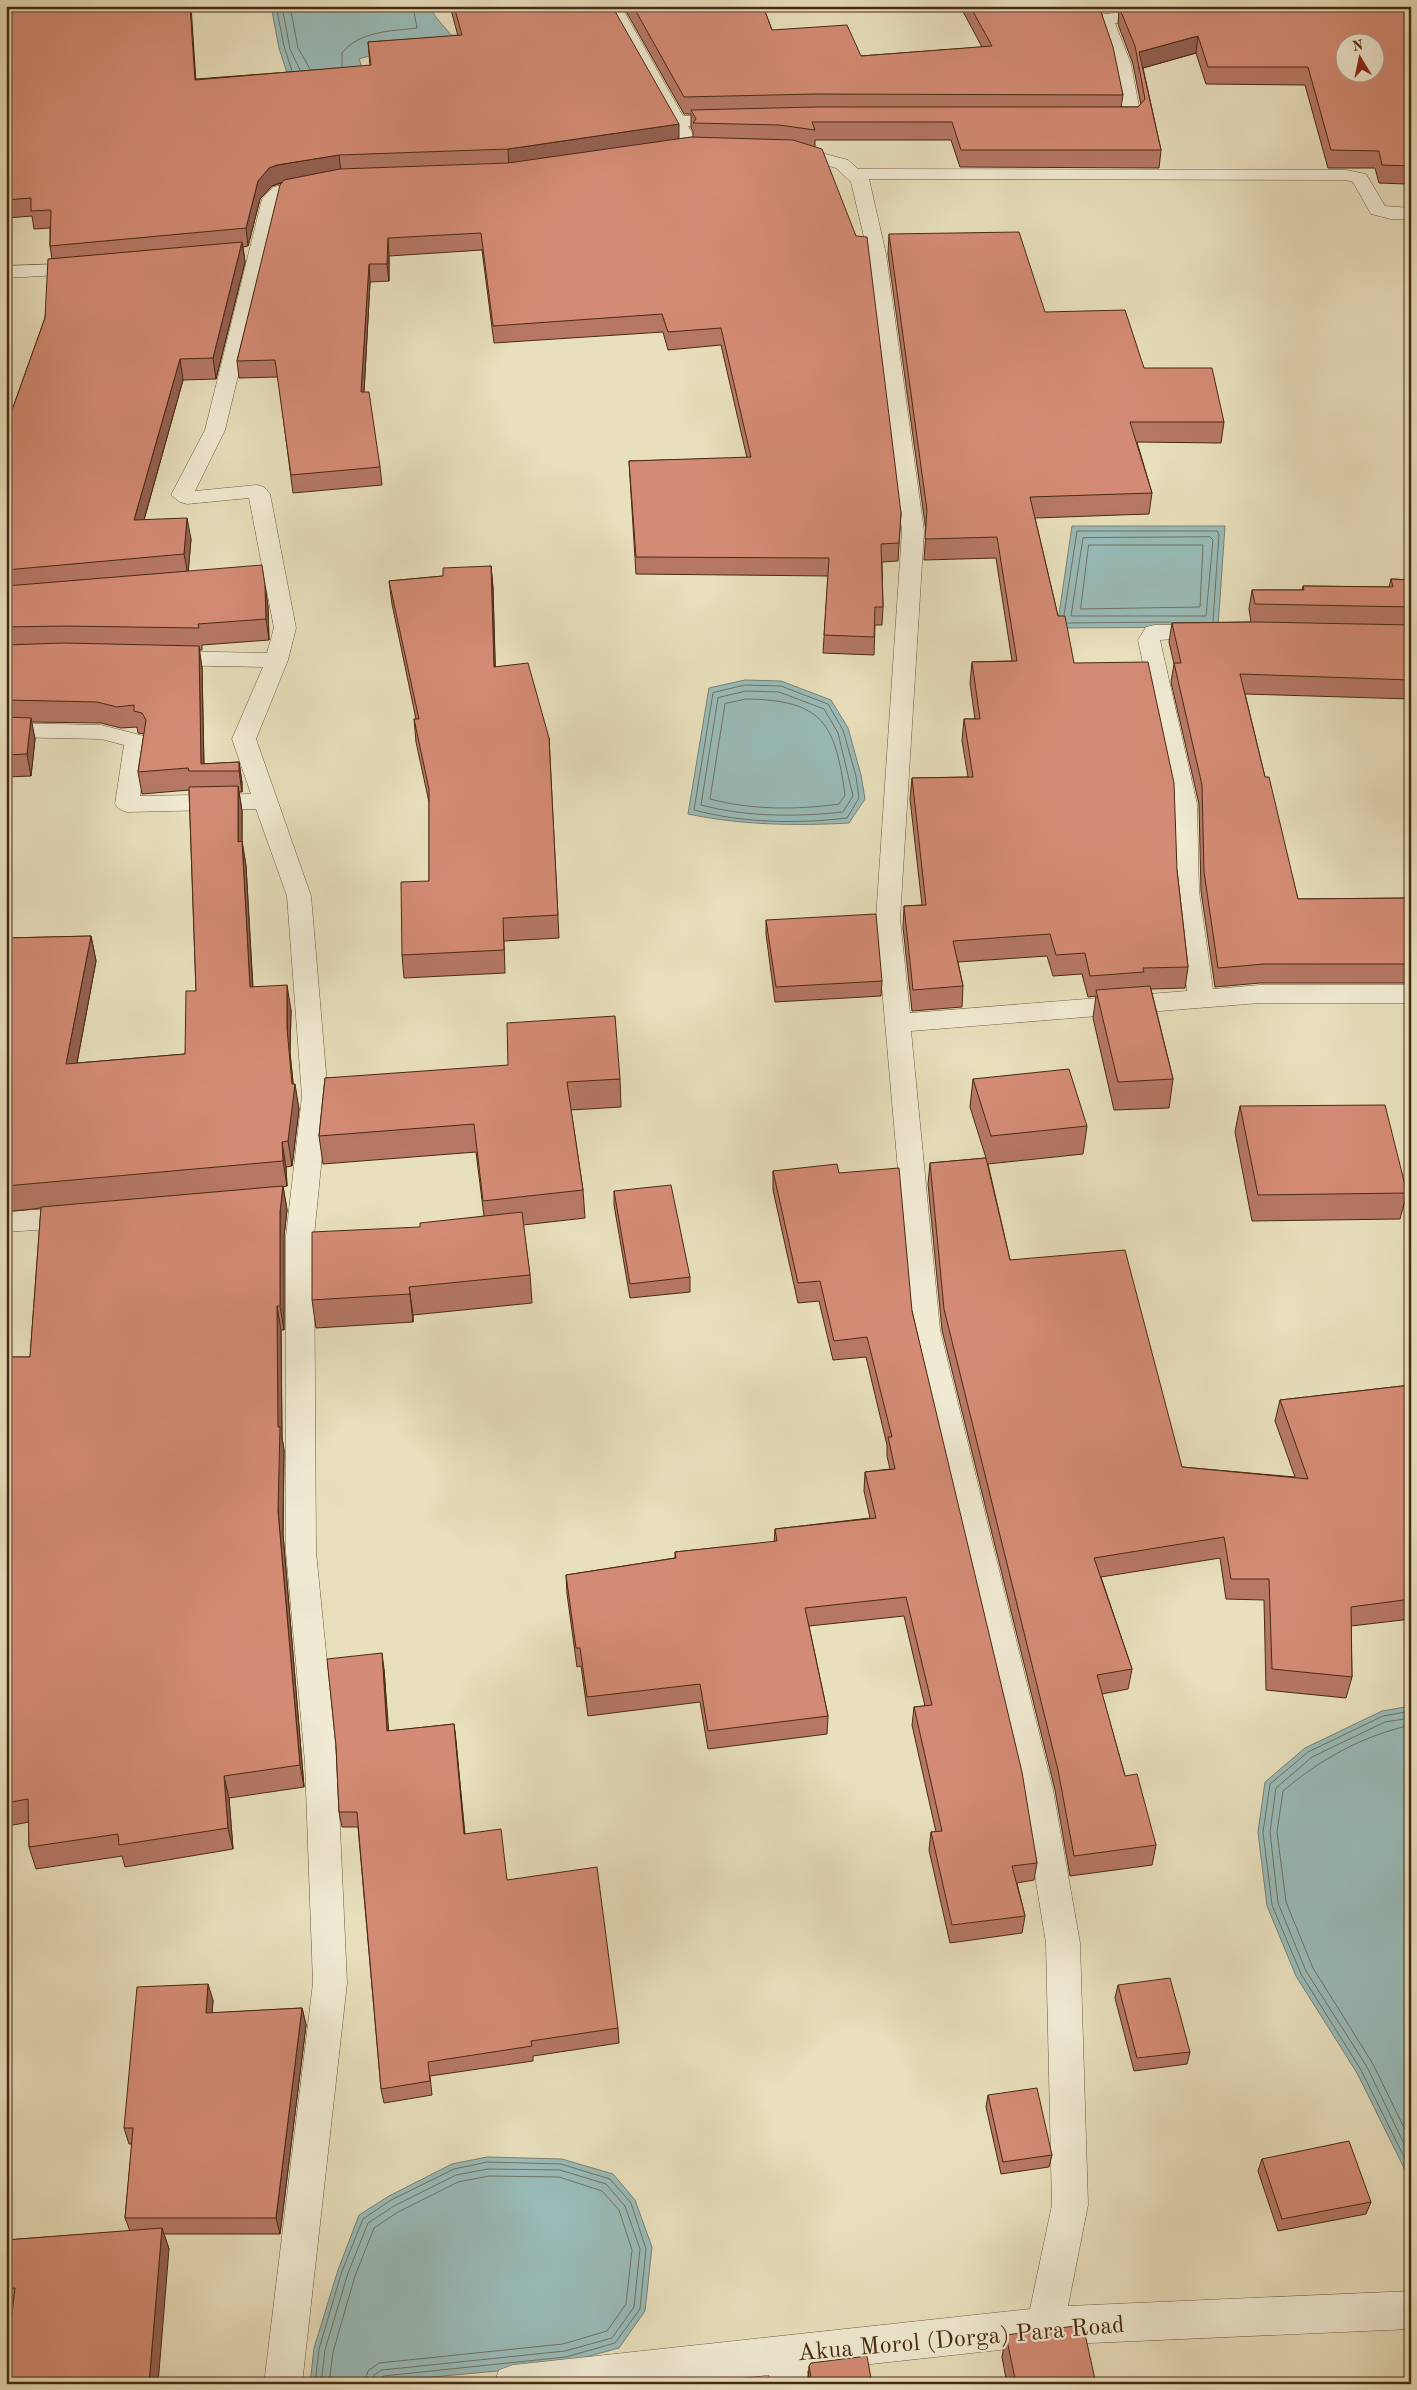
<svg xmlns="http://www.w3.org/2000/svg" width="1417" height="2390" viewBox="0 0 1417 2390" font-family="'Old Standard TT',serif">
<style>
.water{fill:#99bbb8;stroke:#798175}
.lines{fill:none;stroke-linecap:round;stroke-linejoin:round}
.shore{stroke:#707264;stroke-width:1}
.minor-casing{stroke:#70573b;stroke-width:1}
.minor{fill:#f0ead3;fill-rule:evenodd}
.wall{fill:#b67865;stroke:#482a10;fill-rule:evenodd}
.shaded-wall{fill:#946152;stroke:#482a10}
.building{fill:#d48b75;stroke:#482a10;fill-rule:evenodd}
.labels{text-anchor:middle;stroke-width:4.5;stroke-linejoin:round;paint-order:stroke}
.near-street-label{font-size:24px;fill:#482a10;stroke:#f0ead3}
</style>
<rect width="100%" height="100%" fill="#e8dfbc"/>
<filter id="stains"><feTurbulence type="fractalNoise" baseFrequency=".004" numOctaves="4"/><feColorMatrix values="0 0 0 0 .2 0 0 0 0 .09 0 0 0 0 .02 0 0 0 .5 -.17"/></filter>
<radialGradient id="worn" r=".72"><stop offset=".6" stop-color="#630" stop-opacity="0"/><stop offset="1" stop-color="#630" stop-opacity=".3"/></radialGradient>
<path class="water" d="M271,6H431L435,16L451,35H482L382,52L359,59L366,78L287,73L279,48Z
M1072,526H1225L1218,627L1057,628Z
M745,680L781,681L831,700L848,728L861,775L865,799L849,823C795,826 741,825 688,814L709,688Z
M1411,1706V2182L1357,2073L1296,1976L1267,1906L1258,1832L1265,1782L1305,1748L1382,1711Z
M487,2157L562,2159L613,2174L635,2200L652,2247L645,2311L619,2348L567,2362L497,2371L357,2384H310L314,2348L338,2270L359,2215L389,2196L452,2164Z"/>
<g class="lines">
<path class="shore" d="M276,6L284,46L292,71
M282,6L290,49L300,70
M290,6L298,48L310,69
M342,67V53C359,31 392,31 417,28L413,6
M1210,537L1213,540L1206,616H1071L1083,538Z
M1089,545H1203L1200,607L1081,609Z
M1064,615L1077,531H1217L1219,534L1213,621
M1068,623L1171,622
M745,685L781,686L828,704L843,730L856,776L859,798L847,818C797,824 743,823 694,810L713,693Z
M746,691L779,692L824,709L838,733L853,796L843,812C797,817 746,817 701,805L718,698Z
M746,699C823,700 835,723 845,795L839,804C797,810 751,810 710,799L725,704Z
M1411,1711L1383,1716L1308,1752L1270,1784L1263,1832L1272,1905L1301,1974L1361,2070L1411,2171
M1411,1718L1385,1722L1312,1757L1276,1788L1270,1832L1278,1903L1306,1971L1367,2067L1411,2158
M1411,1725C1362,1736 1321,1759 1283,1791L1277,1832L1286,1902L1313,1968L1373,2064L1411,2142
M315,2384L319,2349L342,2271L363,2219L391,2200L454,2169L487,2162L561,2164L610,2179L631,2203L646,2249L640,2309L615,2343L566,2357L383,2376L377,2384
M321,2384L325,2350L348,2273L368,2223L394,2206L456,2175L488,2169L560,2170L606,2184L625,2206L640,2249L634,2307L612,2338L565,2351L382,2370L374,2375L371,2384
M329,2384L333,2352L355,2276L374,2228L398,2212L458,2182L489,2176L559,2177L602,2191L619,2210L632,2250L626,2304L607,2331L563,2344L379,2363L368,2371L364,2384"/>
<defs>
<path id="minor" d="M605,6H621L683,116L727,115L733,116L736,120L733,124L688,126L694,136L691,140H679Z
M1156,9L1162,10L1164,14L1162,18L1115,23L1131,64L1141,117C1133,129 1111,127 1099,124L1096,120L1099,116L1123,115L1113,64L1097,19L1099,15L1105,14Z
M791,145L848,160L858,169L1346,170L1366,174L1385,206L1411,208V220L1391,219L1371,214L1353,182L1346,180L869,179L886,254L924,531L900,919L910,1013L1187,991L1175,891L1173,804L1138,640L1146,627L1154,625L1208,624L1216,626L1219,631L1216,636L1160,640L1197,804L1199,891L1213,989L1260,985H1411V1003H1260L911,1031L940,1330L1053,1790L1080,1943L1088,2205L1068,2306L1411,2291V2329L1045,2345L807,2371L808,2384H770L769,2375L690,2384H494L499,2370L513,2365L1030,2309L1052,2205L1046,1943L1021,1790L912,1330L876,919L902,531L868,254L851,182L836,168L785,154L782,150L785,146Z
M315,179L321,180L324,184L321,188L285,195L280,201L225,430L195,491L257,485L264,487L270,494L296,628L288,660L256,739L311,896L328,1096L314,1236L316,1552L337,1762L347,1983L302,2384H264L313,1983L305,1762L286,1552V1236L302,1096L287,896L256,809L127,812L119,809L115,804L124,745L101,739L6,737V723L101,725L144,736L148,741L140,796L251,794L232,739L263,667L163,665L155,663L152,658L155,653L163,651L267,653L274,628L249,498L187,504L180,502L171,495L205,430L262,199L273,187Z
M86,263L93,265L96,269L93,273L6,278V266Z
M77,1207L87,1210L91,1217L87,1224L77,1227L6,1232V1212Z"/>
</defs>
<use href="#minor" class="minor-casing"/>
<use href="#minor" class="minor"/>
</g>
<path class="wall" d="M6,6L196,79L370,66L368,42L458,36L450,6H612L679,139L693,137V131L691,128V114H684L623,6H763L772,30L861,56L982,47L960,6H1411V204L1406,184L1379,183L1375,168H1328L1305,85L1206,84L1196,53L1143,68L1161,150L1159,168L960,167L951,140H815V147L901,513L898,561L882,562L883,607L882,625H875L874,655L823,653L828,576L636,574L630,478L629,461L747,458L721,345L668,350L663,332L494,343L482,250L389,256V281L370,282L364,392L380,467L382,485L293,493L278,377L239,378L237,361L282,183L272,186L260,199L248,246L243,247L245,262L216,379L183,380L144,520L191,539L188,571L265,586L268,607L269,640L202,645V650H199L202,668L204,764L239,762L242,783V792H239L242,811V841L246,866L253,987L291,1010L290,1053L293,1084L299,1109L292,1166L286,1167L287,1186L283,1187L287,1210L284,1236V1330H281L282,1438L284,1450L283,1534L304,1787L229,1798L233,1849L125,1867L122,1856L36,1869L29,1847V1822L8,1826L6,1821V1357H30L41,1208L6,1212V938L91,936L96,961L77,1063L185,1054L196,991L189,790L142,794L138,772L144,734L138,733L137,727L121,728L101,723L31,722L35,739L31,776L6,777V427L45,318L52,259L50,246V228L34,229L32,216L6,218ZM1119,10L1118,24L1133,64L1141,105L1138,107H1121L1123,95L1101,12Z
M889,234L1045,312L1144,368L1224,422L1221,443L1137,442L1152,493L1149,514L1035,518L1058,616L1074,663L1177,870L1188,967L1185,988L1151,989L1173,1079L1169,1108L1114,1110L1093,1018L1096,996L1088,997L1082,974L1053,976L1047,956L958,962L963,986L962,1007L912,1011L903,927L904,906L922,905L910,799L912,778L968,777L962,741L964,719H975L970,683L972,662L1012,661L996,558L924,560L926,531L888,254Z
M491,566L493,588L495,666L549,738L559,938L504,941L505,973L404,978L402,955L429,881V802L416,742L414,719H416L392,604L389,581L443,576Z
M1391,579L1411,580V699L1245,694L1265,777L1298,899L1407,898L1406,893L1411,874V983H1260L1215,987L1201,891L1199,804L1171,682L1174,664L1169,642L1172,623L1251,622L1249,609L1252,590H1302L1303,586L1389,587Z
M766,920L882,981L881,996L775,1002L766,934Z
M325,1078L620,1079L621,1107L571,1110L583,1190L585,1218L523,1225L530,1275L532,1303L413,1315V1322L316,1328L312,1300L420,1227L484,1216L476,1152L323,1164L319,1136Z
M973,1079L1087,1126L1083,1154L988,1164L1010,1260L1182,1467L1295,1477L1275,1421L1280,1400L1411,1385V1619L1351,1626L1352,1677L1346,1698L1266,1690L1264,1600L1226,1599L1220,1558L1101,1577L1132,1669L1128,1689L1102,1694L1125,1776L1156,1845L1152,1865L1070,1876L1055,1790L942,1330L928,1184L930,1163L986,1158L970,1107Z
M1240,1106L1407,1193L1400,1219L1252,1221L1235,1132Z
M773,1171L839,1173L912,1311L1037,1863L1034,1880L1017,1883L1025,1916L1022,1933L950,1943L929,1850L931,1832H936L912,1725L914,1707L925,1706L904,1616L809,1626L828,1716L827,1734L708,1749L700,1702L588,1716L581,1666L577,1667L567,1594L566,1575L675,1558V1552L774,1542L775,1529L870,1518L864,1491L865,1472L890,1469L887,1456V1445L866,1357L833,1360L819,1301L798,1303L773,1190Z
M614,1191L690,1277V1292L630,1298L614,1205Z
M384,1669L388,1731L454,1724L465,1834L507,1880L618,2028L619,2043L533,2056V2061L430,2076L432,2095L384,2103L381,2089L358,1827H342L339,1812L336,1746Z
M1118,1985L1190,2052L1187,2064L1134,2071L1115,1998Z
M213,2000L212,2013L302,2008L306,2025L280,2234H164L169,2249L13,2309H6V2240L130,2231L125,2218L132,2144H129L124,2128Z
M988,2095L1052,2155L1049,2167L1001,2174L986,2107Z
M1262,2159L1371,2202L1366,2214L1278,2231L1258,2171Z
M1006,2335L1096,2384H1007L1002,2357Z
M809,2366L872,2384H808Z"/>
<path class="shaded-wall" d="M190,6H191L197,97L195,80Z
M1096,6H1162L1119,7V10L1099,12Z
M1198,36L1196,53L1139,69V52Z
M679,124V142L509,166L508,149Z
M339,155L341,172L279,183L272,186L260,199L248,246L246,228L258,181L269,168L277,165Z
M388,238L389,256V281L387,264Z
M242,242L245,262L216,379L213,358Z
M369,264L370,282L363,410L361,392Z
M180,359L183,380L138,541L134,520Z
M187,518L191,539L188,575L184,554Z
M491,566L493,588L496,689L494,667Z
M265,586L268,607L269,640L266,619Z
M199,646L202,668L204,771L201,764Z
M31,718L35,739L31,776L27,754Z
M239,762L242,783V792L239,771Z
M238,786L242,811V867L238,842Z
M242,841L246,866L254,1012L250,987Z
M91,936L96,961L72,1089L66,1064Z
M287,985L291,1010L290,1053L294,1091L295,1084L299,1109L292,1166L288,1141Z
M282,1142L286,1167L287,1186L283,1161Z
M283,1186L287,1210L284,1236V1330L280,1306V1212Z
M409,1287L413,1315V1322L410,1294Z
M277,1306L281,1330L282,1438L284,1450L283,1534L304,1787L300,1765L278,1511Z
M382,1653L384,1669L390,1747L387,1731Z
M454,1724L456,1740L466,1849L464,1834Z
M224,1776L229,1798L233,1849L228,1828Z
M208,1984L213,2000L211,2030L206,2013Z
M302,2008L306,2025L280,2234L276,2218Z
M162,2228L169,2249L158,2384H149Z"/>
<path class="building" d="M6,6H190L195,80L371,65L368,42L462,35L454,6H612L679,124L508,149L339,155L277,165L269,168L258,181L246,228L50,246L51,210L31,211V198L6,200Z
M633,6H763L772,30L847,25L861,56L992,46L970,6H1099L1113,47L1123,95L815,94L684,97Z
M1125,6H1411V172L1409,166L1382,165L1379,151L1331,150L1308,67H1208L1198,36L1139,52L1161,150H961L952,122H812L815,130L779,125L693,123L696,119L691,110L816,107H1138L1145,99L1135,46L1119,7ZM1344,42H1374V72H1344Z
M691,137L793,140L822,149L856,236L867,237L901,513L899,543L881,544L883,607H875L874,637L824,635L829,558L636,557L629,461L751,457L721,328L668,332L662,314L493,326L481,233L388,238L387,264H369L361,392H369L380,467L291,475L275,360L237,361L280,185L284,180L340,169L508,163Z
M1019,232L1045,312L1125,310L1144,368H1212L1224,422H1130L1152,493L1030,497L1058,616H1065L1074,663L1148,662L1174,783L1177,870L1188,967L1143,968L1144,972L1090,976L1085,953L1056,955L1050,934L953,941L963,986L913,990L904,906L926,905L912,778L973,777L964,719H980L972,662L1017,661L997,537L925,539L927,510L889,234Z
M242,242L213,358L180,359L134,520L187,518L184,554L6,570V427L45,318L48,259Z
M262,565L265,586L266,619L198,624L199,628L64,626L6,627V586Z
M491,566L494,667L528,663L549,738L558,915L503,918L504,950L402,955L401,882L429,881V789L414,719H419L389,581L443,576V568Z
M1391,579L1411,580V607L1255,604L1252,590H1304L1303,586L1393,587Z
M1258,622L1411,625V680L1240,674L1265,777H1269L1298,899L1411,898V964H1264L1218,968L1204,872L1202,785L1174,663H1181L1172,623Z
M64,643L199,646L201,764L239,762V771H189L188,768L138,772L146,720L142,713L134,711V705L117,707L97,702L6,700V645Z
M6,717L31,718L27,754L6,755Z
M238,786V842L242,841L250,987L287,985V1028L292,1084H295L288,1141L282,1142L283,1161L6,1186V938L91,936L66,1064L185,1054L186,991H196L189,787Z
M876,914L882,981L776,987L766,920Z
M1150,986L1173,1079L1118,1082L1096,990Z
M615,1016L620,1079L567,1082L583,1190L483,1201L474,1124L319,1136L325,1078L508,1065L507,1023Z
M1069,1069L1087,1126L991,1136L973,1079Z
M1385,1105L1407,1193L1258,1195L1240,1106Z
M986,1158L1010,1260L1125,1250L1182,1467L1308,1479L1280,1400L1411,1385V1599L1351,1607L1352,1677L1272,1669L1269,1579H1231L1224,1537L1094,1558L1132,1669L1097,1675L1125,1776L1137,1774L1156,1845L1074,1856L1058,1770L944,1309L930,1163Z
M837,1164L839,1173L899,1168L912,1311L1022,1772L1037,1863L1012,1866L1025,1916L952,1925L931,1832L942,1831L914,1707L932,1705L906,1597L805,1608L828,1716L708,1731L700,1684L587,1697L580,1648H576L566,1575L676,1558L675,1552L777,1541L775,1529L876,1518L865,1472L895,1469L888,1437H892L867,1337L834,1341L820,1281L798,1283L773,1171Z
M671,1185L690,1277L630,1284L614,1191Z
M283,1186L280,1212V1306H277L278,1427H280L278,1511L300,1765L224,1776L228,1828L119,1845L118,1834L29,1847L28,1799L6,1803V1357H30L41,1207Z
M522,1212L530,1275L409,1287L410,1294L312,1300V1232L420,1227V1223Z
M382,1653L387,1731L454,1724L464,1834L501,1829L507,1880L597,1867L618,2028L531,2041L532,2046L428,2062L430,2081L381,2089L357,1812H339L336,1746L327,1659Z
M1170,1978L1190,2052L1137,2058L1118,1985Z
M208,1984L206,2013L302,2008L276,2218H125L133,2128H124L137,1987Z
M1037,2088L1052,2155L1003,2162L988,2095Z
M1349,2141L1371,2202L1282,2219L1262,2159Z
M162,2228L149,2384H6V2366L15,2288L6,2289V2240Z
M1083,2325L1096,2384H1016L1006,2335Z
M867,2356L872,2384H812L809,2366L811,2363Z"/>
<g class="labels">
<g class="near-street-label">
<text transform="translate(961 2338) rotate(-5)" y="8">Akua Morol (Dorga) Para Road</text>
</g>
</g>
<rect width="1417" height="2390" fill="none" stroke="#e8dfbc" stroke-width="25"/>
<rect x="8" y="8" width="1402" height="2375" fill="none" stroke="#482a10" stroke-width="2.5"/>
<rect x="12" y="12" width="1392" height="2365" fill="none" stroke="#482a10"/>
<g transform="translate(1360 58) rotate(350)"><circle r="24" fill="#f0ead3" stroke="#ad9d85"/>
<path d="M0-4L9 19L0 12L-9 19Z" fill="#8f2418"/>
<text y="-8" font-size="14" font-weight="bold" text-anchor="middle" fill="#482a10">N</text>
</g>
<rect width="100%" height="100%" filter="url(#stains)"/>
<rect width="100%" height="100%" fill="url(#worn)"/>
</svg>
